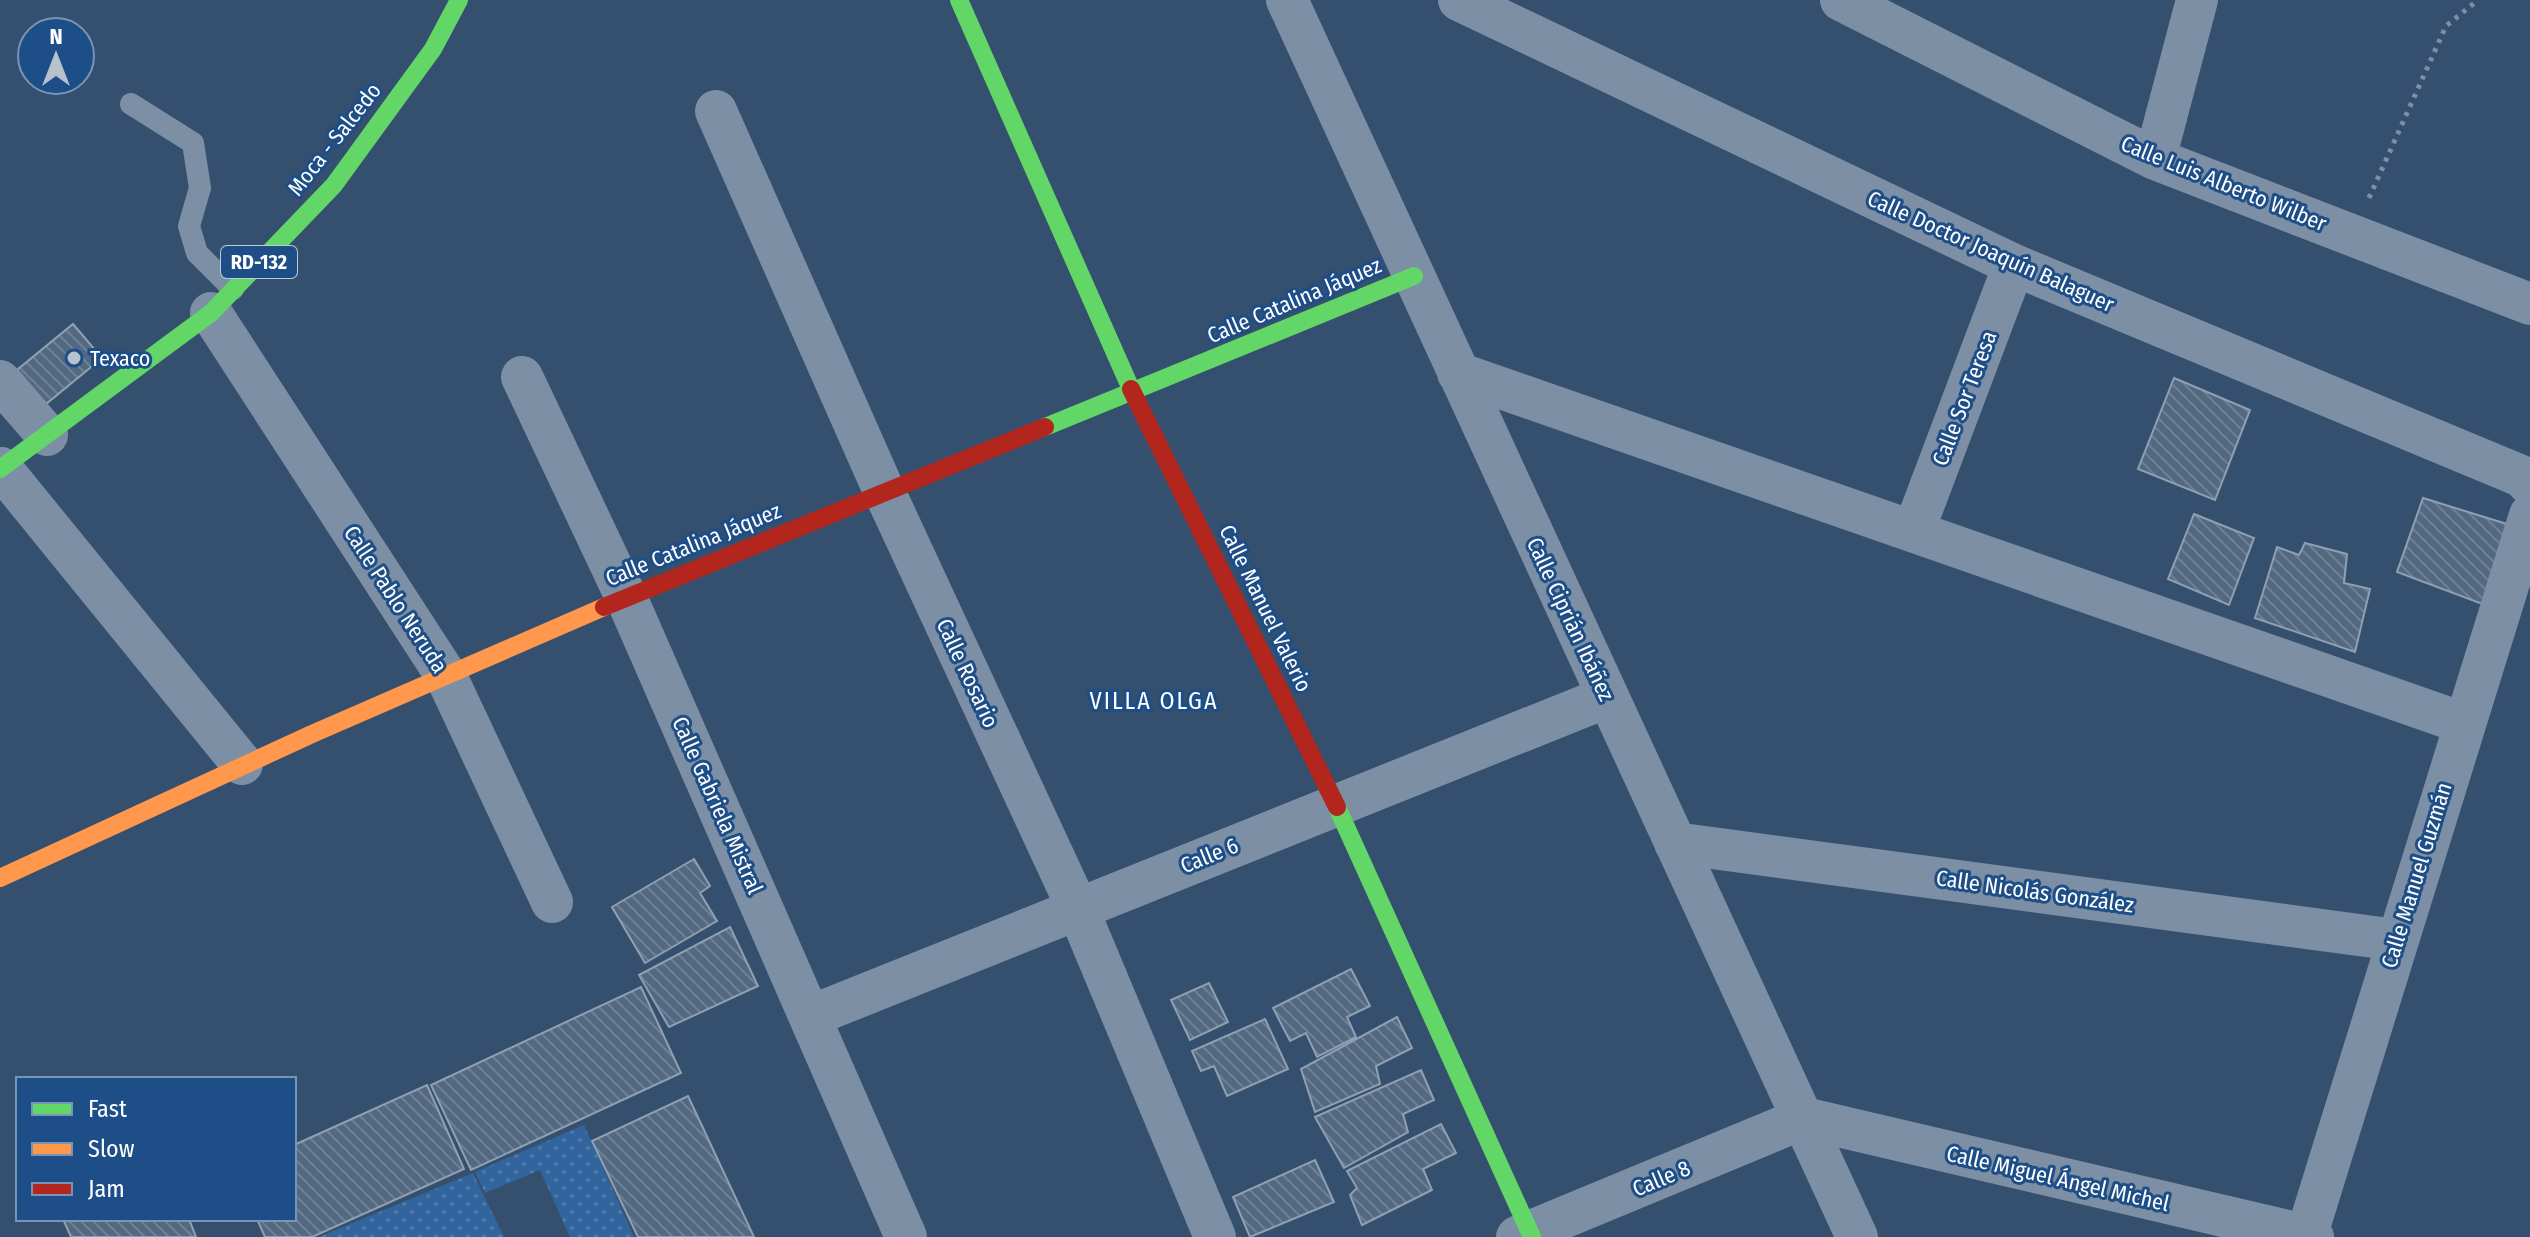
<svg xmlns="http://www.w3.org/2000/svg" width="2530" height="1237" viewBox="0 0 2530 1237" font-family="'Fira Sans Condensed',sans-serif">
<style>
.grass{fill:url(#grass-dots)}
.building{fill:url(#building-back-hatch);stroke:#90a0b2;stroke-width:2}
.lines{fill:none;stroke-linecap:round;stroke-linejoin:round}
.path{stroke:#7c8fa5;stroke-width:5;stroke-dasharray:4 6;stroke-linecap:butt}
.lane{stroke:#7c8fa5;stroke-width:22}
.street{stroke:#7c8fa5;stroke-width:42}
.fast{stroke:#63d668;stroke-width:18}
.slow{stroke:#ff974d;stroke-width:18}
.jam{stroke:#b3261e;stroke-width:18}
.poi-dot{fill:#b8c2cd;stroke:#1d4e87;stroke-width:3}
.labels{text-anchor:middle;stroke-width:6;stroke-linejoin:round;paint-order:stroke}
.shield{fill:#1d4e87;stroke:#bbcadb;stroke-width:2}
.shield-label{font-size:20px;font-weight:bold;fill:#fff}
.street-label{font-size:22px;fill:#fff;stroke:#1d4e87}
.poi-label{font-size:22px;fill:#fff;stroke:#1d4e87;text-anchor:start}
.neighbourhood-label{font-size:24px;letter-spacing:2px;fill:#fff;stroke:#1d4e87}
</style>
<defs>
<pattern id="grass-dots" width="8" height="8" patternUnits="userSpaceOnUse" patternTransform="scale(2)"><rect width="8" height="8" fill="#32659e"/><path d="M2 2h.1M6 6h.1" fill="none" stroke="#517cad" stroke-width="1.8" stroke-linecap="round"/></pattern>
<pattern id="building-back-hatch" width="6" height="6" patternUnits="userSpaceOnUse" patternTransform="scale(2)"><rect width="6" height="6" fill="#536981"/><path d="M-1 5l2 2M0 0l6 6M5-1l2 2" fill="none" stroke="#6d8094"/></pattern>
</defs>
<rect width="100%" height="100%" fill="#35506f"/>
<path class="grass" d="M584,1125L634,1237H570L540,1170L485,1193L475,1172Z
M473,1173L504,1237H319Z"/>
<path class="building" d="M73,324L102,358L46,404L17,370Z
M2174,378L2250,410L2215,500L2138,469Z
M2423,498L2510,525L2485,605L2397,572Z
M2194,514L2254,538L2229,605L2168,579Z
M2305,543L2347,554L2344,583L2370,589L2355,652L2255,618L2277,547L2299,555Z
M694,859L710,886L700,893L717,921L645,963L612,907Z
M730,927L758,986L669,1027L639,975Z
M1351,969L1370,1006L1347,1017L1356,1037L1317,1057L1306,1033L1290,1041L1273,1008Z
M1209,983L1228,1022L1190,1040L1171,1000Z
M641,987L681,1073L471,1170L431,1085Z
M1397,1017L1412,1048L1376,1066L1380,1084L1315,1112L1301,1069Z
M1265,1019L1288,1069L1227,1096L1214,1066L1201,1071L1192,1051Z
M1421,1070L1434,1100L1403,1114L1408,1132L1344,1168L1315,1117Z
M427,1085L464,1169L312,1237H265L257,1219H294V1145Z
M688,1096L754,1237H638L592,1141Z
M1441,1124L1456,1153L1423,1169L1432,1190L1362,1225L1350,1195L1357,1188L1347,1171Z
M1315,1160L1334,1202L1250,1237L1233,1197Z
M63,1219H189L196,1237H71Z"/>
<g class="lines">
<path class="path" d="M2369,198L2446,26L2478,0"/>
<path class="lane" d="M131,104L193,143L200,188L189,226L197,253L233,289"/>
<path class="street" d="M1287,0L1857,1237
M1459,0L2014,265L2521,476L2530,485
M1841,0L2155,159L2530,304
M716,111L884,491L1077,907L1215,1237
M2155,159L2197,0
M211,313L445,674L552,902
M1458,373L2463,723
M522,377L626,597L906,1237
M0,381L47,435
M1,468L242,764
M1914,530L2014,265
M1675,843L2396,940
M811,1016L1607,697
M1517,1237L1804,1118L2313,1237
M2306,1237L2530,515"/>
<path class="fast" d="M959,0L1131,389
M1045,427L1414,276
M0,469L211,313L334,185L433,49L459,0
M1337,807L1532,1237"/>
<path class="slow" d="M0,878L312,734L604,607"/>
<path class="jam" d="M1131,389L1337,807
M604,607L1045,427"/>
</g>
<circle class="poi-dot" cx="74" cy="358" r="8"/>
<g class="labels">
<rect class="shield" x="221" y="246" width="76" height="32" rx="6"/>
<g class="shield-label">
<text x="259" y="269">RD-132</text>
</g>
<g class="street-label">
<text transform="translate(334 139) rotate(-52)" y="8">Moca - Salcedo</text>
<text transform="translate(2224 183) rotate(22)" y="8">Calle Luis Alberto Wilber</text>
<text transform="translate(1991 251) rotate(24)" y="8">Calle Doctor Joaquín Balaguer</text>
<text transform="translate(1294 300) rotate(-23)" y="8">Calle Catalina Jáquez</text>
<text transform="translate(1964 398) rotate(-69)" y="8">Calle Sor Teresa</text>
<text transform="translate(693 544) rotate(-22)" y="8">Calle Catalina Jáquez</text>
<text transform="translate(396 599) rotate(57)" y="8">Calle Pablo Neruda</text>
<text transform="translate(1266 608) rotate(64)" y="8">Calle Manuel Valerio</text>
<text transform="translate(1571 619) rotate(65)" y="8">Calle Ciprián Ibáñez</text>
<text transform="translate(968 673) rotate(65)" y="8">Calle Rosario</text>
<text transform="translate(718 805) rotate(66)" y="8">Calle Gabriela Mistral</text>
<text transform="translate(1209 855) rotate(-22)" y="8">Calle 6</text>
<text transform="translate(2416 875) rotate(-73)" y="8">Calle Manuel Guzmán</text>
<text transform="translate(2035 891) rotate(8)" y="8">Calle Nicolás González</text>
<text transform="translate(1661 1178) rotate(-23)" y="8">Calle 8</text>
<text transform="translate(2058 1178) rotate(13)" y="8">Calle Miguel Ángel Michel</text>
</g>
<g class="poi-label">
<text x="90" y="366">Texaco</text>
</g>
<g class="neighbourhood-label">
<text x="1154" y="709">VILLA OLGA</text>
</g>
</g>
<rect x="16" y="1077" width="280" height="144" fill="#1d4e87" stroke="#7795b7" stroke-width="2"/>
<rect x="32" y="1103" width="40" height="12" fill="#63d668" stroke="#7795b7" stroke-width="2"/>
<text x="88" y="1117" font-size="24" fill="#ffffff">Fast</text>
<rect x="32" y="1143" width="40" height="12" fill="#ff974d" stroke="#7795b7" stroke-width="2"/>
<text x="88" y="1157" font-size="24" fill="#ffffff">Slow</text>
<rect x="32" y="1183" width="40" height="12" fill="#b3261e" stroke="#7795b7" stroke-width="2"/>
<text x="88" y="1197" font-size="24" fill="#ffffff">Jam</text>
<g transform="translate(56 56)"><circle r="38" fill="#1d4e87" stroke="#7795b7" stroke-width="2"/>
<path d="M0-6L14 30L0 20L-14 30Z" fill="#b8c2cd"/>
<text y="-12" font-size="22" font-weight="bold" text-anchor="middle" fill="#ffffff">N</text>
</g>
</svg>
